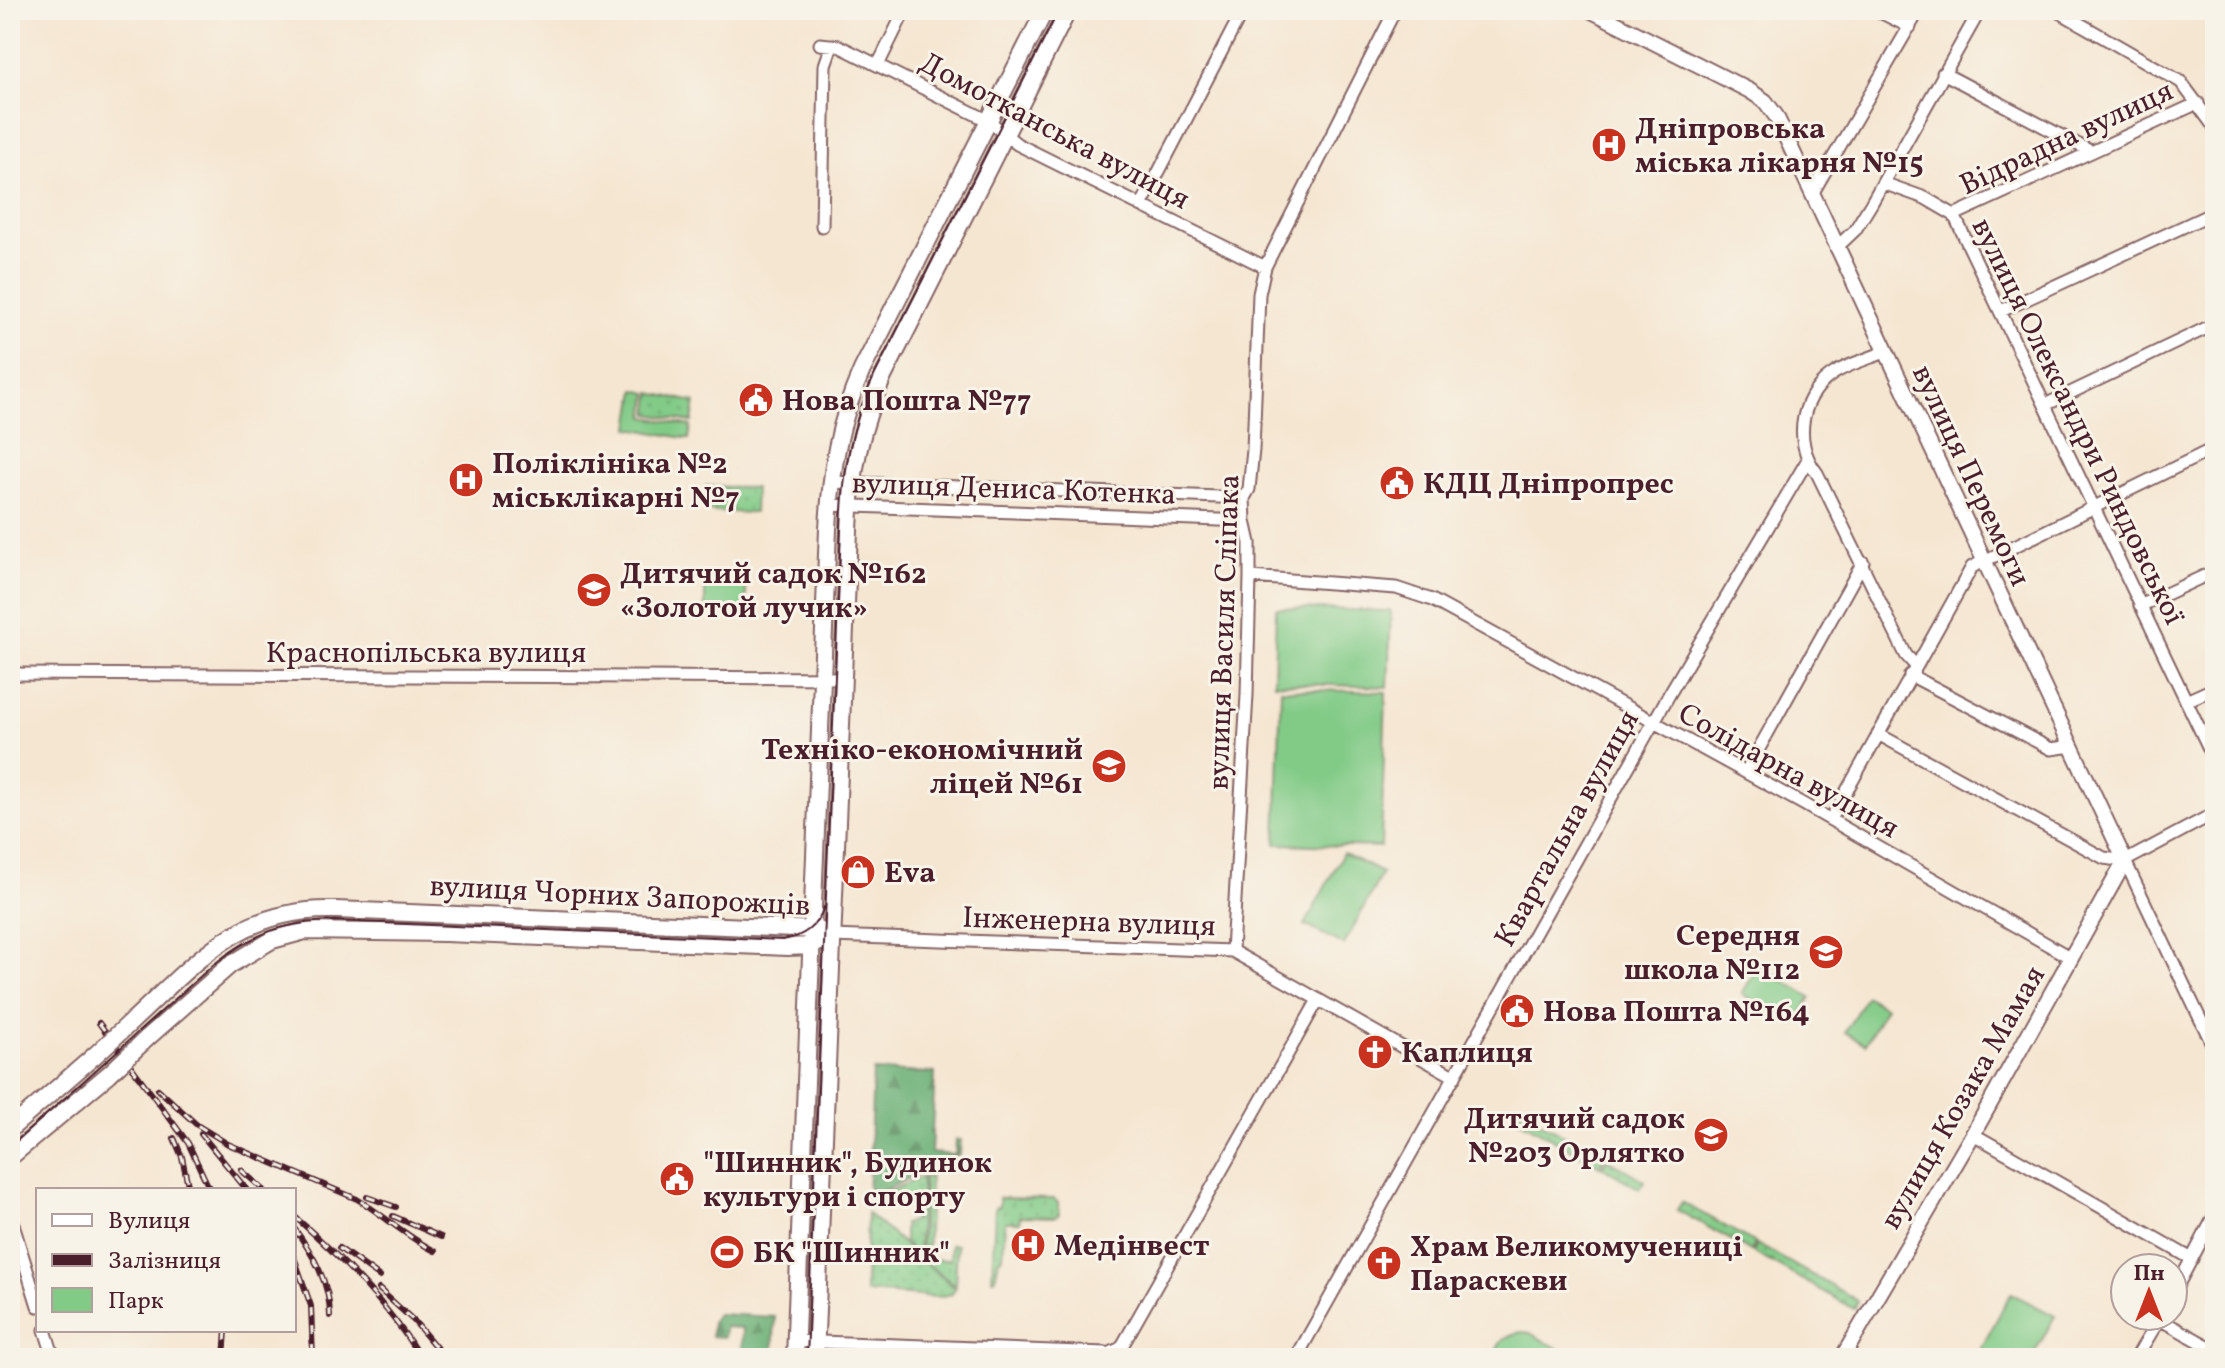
<svg xmlns="http://www.w3.org/2000/svg" width="2225" height="1368" viewBox="0 0 2225 1368" font-family="Vollkorn,serif">
<style>
.green{fill:url(#green-dots);stroke:#667559;stroke-width:2}
.forest{fill:url(#forest-firs);stroke:#5a6750;stroke-width:2}
.pitch{fill:#82cb87;stroke:#667559;stroke-width:2}
.lines{fill:none;stroke-linecap:round;stroke-linejoin:round}
.minor-casing{stroke:#866565;stroke-width:15}
.tertiary-casing{stroke:#866565;stroke-width:18}
.secondary-casing{stroke:#866565;stroke-width:20}
.minor{stroke:#fff;stroke-width:11}
.tertiary{stroke:#fff;stroke-width:14}
.secondary{stroke:#fff;stroke-width:16}
.tram{stroke:#4a1f2b;stroke-width:2}
.rail-casing{stroke:#4a1f2b;stroke-width:6}
.rail{stroke:#f7f3e8;stroke-width:3;stroke-dasharray:9;stroke-linecap:butt}
.secondary-bridge-casing{stroke:#866565;stroke-width:20;stroke-linecap:butt}
.secondary-bridge{stroke:#fff;stroke-width:16}
.labels{text-anchor:middle;stroke-width:6;stroke-linejoin:round;paint-order:stroke}
.poi-label{font-size:30px;font-weight:bold;fill:#4a1f2b;stroke:#f7f3e8;text-anchor:start}
.street-label{font-size:30px;fill:#4a1f2b;stroke:#f7f3e8}
</style>
<defs>
<pattern id="green-dots" width="8" height="8" patternUnits="userSpaceOnUse" patternTransform="scale(2)"><rect width="8" height="8" fill="#82cb87"/><path d="M2 2h.1M6 6h.1" fill="none" stroke="#72ae75" stroke-width="1.8" stroke-linecap="round"/></pattern>
<pattern id="forest-firs" width="22" height="20" patternUnits="userSpaceOnUse" patternTransform="scale(2)"><rect width="22" height="20" fill="#69af74"/><path d="M5 1l3.5 6h-7zM16 11l3.5 6h-7z" fill="#588e5f"/></pattern>
</defs>
<rect width="100%" height="100%" fill="#f7f3e8"/>
<filter id="ink" filterUnits="userSpaceOnUse"><feTurbulence type="fractalNoise" baseFrequency=".0125" numOctaves="2"/><feDisplacementMap in="SourceGraphic" scale="16" xChannelSelector="R" yChannelSelector="G"/><feConvolveMatrix kernelMatrix="1 2 1 2 8 2 1 2 1" color-interpolation-filters="sRGB"/></filter>
<filter id="wash" filterUnits="userSpaceOnUse"><feTurbulence type="fractalNoise" baseFrequency=".006" numOctaves="4" result="noise"/><feDisplacementMap in="SourceGraphic" scale="32" xChannelSelector="R" yChannelSelector="G"/><feGaussianBlur stdDeviation="1.8" result="paint"/><feColorMatrix in="noise" values="0 0 0 0 0 0 0 0 0 0 0 0 0 0 0 0 0 1.4 0 .05"/><feComposite in="paint" operator="in"/></filter>
<g filter="url(#wash)">
<rect width="100%" height="100%" fill="#f5e6d1"/>
<path class="green" d="M651,393L695,402L692,422L649,414Z
M706,486L755,488L754,513L705,511Z
M1518,1109L1604,1158L1600,1166L1514,1117Z
M1607,1159L1645,1181L1640,1189L1602,1167Z
M922,1177L918,1256L904,1243V1224L914,1221V1201L905,1197L887,1204V1192Z
M924,1177H930L927,1259L924,1261L920,1259Z
M999,1198L1054,1199L1058,1203L1059,1214L1055,1217L1020,1216L1019,1222H1005L1003,1257L999,1259L995,1279H992L995,1207H999Z
M1682,1202L1755,1243L1751,1251L1677,1210Z
M867,1213L955,1288L952,1294L937,1297L865,1292Z
M951,1244L957,1245L955,1285L926,1263L929,1259L950,1260Z
M1757,1244L1858,1301L1854,1309L1753,1252Z"/>
<path class="forest" d="M873,1071L935,1073L931,1153L955,1155L956,1140H961L960,1154L868,1198Z
M717,1314L775,1317L773,1358H742L743,1328L725,1327L724,1337L711,1336L712,1321Z"/>
<path class="pitch" d="M636,390L648,393L645,417L691,426L689,439L630,428Z
M705,579L746,580V609L705,608Z
M1276,608L1391,611L1388,687L1274,683Z
M1281,689L1386,692L1381,847L1276,844Z
M1343,853L1382,873L1344,945L1305,925Z
M1758,966L1811,997L1795,1024L1742,994Z
M1866,996L1886,1007L1865,1044L1845,1032Z
M2011,1293L2055,1316L2032,1358H1976Z
M1522,1332L1530,1333L1575,1358H1495C1497,1342 1506,1334 1522,1332Z"/>
</g>
<g filter="url(#ink)">
<g class="lines">
<defs>
<path id="minor" d="M1876,10L1910,27
M2056,10L2181,82L2215,128
M820,44L839,46L989,121L1017,144L1265,267
M878,65L905,10
M1943,73L2090,151
M1883,183L1925,198L1954,215L2215,761
M1812,194L1919,10
M1142,204L1243,10
M1954,215L2198,103
M822,226L825,65L832,45
M1836,248L1855,230L1871,204L1980,10
M2001,311L2215,212
M1885,352C1870,358 1852,363 1838,371C1801,391 1791,441 1817,473L1906,655L1915,665
M2045,405L2215,324
M831,482L1244,498
M829,505L1245,521
M1250,577L1396,588L1432,600L1803,804L2071,958
M2140,606L2215,571
M10,674L842,678
M1910,675L2051,749L2072,746
M2186,701L2215,688
M1878,734L2104,858L2125,861
M1746,772L1863,562
M1831,819L1972,567L2215,448
M2125,861L2215,1050
M2125,861L2215,813
M832,936L1232,951L1455,1077
M1232,951L1247,695L1250,577V543L1245,521L1244,498L1249,489L1253,450L1259,294L1265,267L1395,10
M1973,1134L2192,1259
M10,1206L14,1228L38,1306
M2173,1294L2215,1215
M2159,1319L2215,1350
M45,1330L54,1358
M795,1341L1106,1353
M1100,1358L1121,1348L1318,1000
M1296,1358L1670,693L1807,461
M2136,1358L2161,1316"/>
<path id="tertiary" d="M1590,10L1750,91L1765,101L1776,116L2125,861L1973,1134L1842,1358"/>
<path id="secondary" d="M131,1022C196,962 239,907 336,910L819,930
M146,1039L230,965L272,940L305,931L445,933L787,947L811,946L820,942
M10,1129L93,1057
M10,1157L109,1074
M795,1358L828,529C831,470 838,424 862,370L1045,10
M815,1358L849,530C851,475 860,427 883,377L1068,10"/>
</defs>
<use href="#minor" class="minor-casing"/>
<use href="#tertiary" class="tertiary-casing"/>
<use href="#secondary" class="secondary-casing"/>
<use href="#minor" class="minor"/>
<use href="#tertiary" class="tertiary"/>
<use href="#secondary" class="secondary"/>
<path class="tram" d="M10,1147L213,965C253,933 283,922 335,921L783,940C803,937 817,927 824,907
M807,1358L841,530C843,473 850,425 875,374L1059,10"/>
<defs>
<path id="rail" d="M99,1023L188,1143L210,1190
M158,1089L197,1125L228,1144L357,1199C384,1215 406,1237 435,1251
M201,1134L247,1190
M174,1138L182,1157L189,1190
M241,1170L264,1190
M367,1197L396,1207
M294,1216C337,1254 392,1308 420,1358
M393,1216L441,1237
M294,1228C313,1254 330,1283 330,1316
M339,1248L380,1277
M294,1257L311,1306L313,1358
M379,1289L414,1321L445,1358
M224,1358L226,1330"/>
</defs>
<use href="#rail" class="rail-casing"/>
<use href="#rail" class="rail"/>
<defs>
<path id="secondary-bridge" d="M93,1057L131,1022
M109,1074L146,1039"/>
</defs>
<use href="#secondary-bridge" class="secondary-bridge-casing"/>
<use href="#secondary-bridge" class="secondary-bridge"/>
</g>
</g>
<defs>
<symbol id="hospital-disc" viewBox="-11 -11 22 22"><circle r="9.5" fill="#c8321e" stroke="#f7f3e8"/><path d="M-5-5h3v3.5h4V-5h3V5h-3V1.5h-4V5h-3Z" fill="#fff"/></symbol>
<symbol id="civic-disc" viewBox="-11 -11 22 22"><circle r="9.5" fill="#c8321e" stroke="#f7f3e8"/><path d="M-.6-6.5H3V-4.5H.6V-3L4-1V1h2V6H-6V1h2V-1L-.6-3ZM-1.2 2.5V6h2.4V2.5Z" fill="#fff"/></symbol>
<symbol id="school-disc" viewBox="-11 -11 22 22"><circle r="9.5" fill="#c8321e" stroke="#f7f3e8"/><path d="M0-5L7-2L0 1L-7-2ZM-4 1L0 2.5L4 1V4Q0 6-4 4Z" fill="#fff"/></symbol>
<symbol id="shop-disc" viewBox="-11 -11 22 22"><circle r="9.5" fill="#c8321e" stroke="#f7f3e8"/><path d="M-5-2.5h2.3a2.7 3.5 0 0 1 5.4 0H5L5.5 6h-11ZM-1.5-2.5h3a1.5 2.3 0 0 0-3 0Z" fill="#fff"/></symbol>
<symbol id="church-disc" viewBox="-11 -11 22 22"><circle r="9.5" fill="#c8321e" stroke="#f7f3e8"/><path d="M-1.2-6h2.4v3.5h3.3v2.4h-3.3V6h-2.4V-.1h-3.3v-2.4h3.3Z" fill="#fff"/></symbol>
<symbol id="stadium-disc" viewBox="-11 -11 22 22"><circle r="9.5" fill="#c8321e" stroke="#f7f3e8"/><path d="M0-5a6.5 5 0 1 0 0 10a6.5 5 0 1 0 0-10ZM-3.5-1.8h7v3.6h-7Z" fill="#fff"/></symbol>
</defs>
<g fill-rule="evenodd">
<use href="#hospital-disc" x="1589" y="125" width="40" height="40"/>
<use href="#civic-disc" x="736" y="380" width="40" height="40"/>
<use href="#hospital-disc" x="446" y="460" width="40" height="40"/>
<use href="#civic-disc" x="1377" y="463" width="40" height="40"/>
<use href="#school-disc" x="574" y="570" width="40" height="40"/>
<use href="#school-disc" x="1089" y="746" width="40" height="40"/>
<use href="#shop-disc" x="838" y="852" width="40" height="40"/>
<use href="#school-disc" x="1806" y="932" width="40" height="40"/>
<use href="#civic-disc" x="1497" y="991" width="40" height="40"/>
<use href="#church-disc" x="1355" y="1032" width="40" height="40"/>
<use href="#school-disc" x="1691" y="1115" width="40" height="40"/>
<use href="#civic-disc" x="657" y="1159" width="40" height="40"/>
<use href="#hospital-disc" x="1008" y="1225" width="40" height="40"/>
<use href="#stadium-disc" x="707" y="1232" width="40" height="40"/>
<use href="#church-disc" x="1364" y="1243" width="40" height="40"/>
</g>
<g class="labels">
<g class="poi-label">
<text x="1635" y="138">Дніпровська<tspan x="1635" dy="34">міська лікарня №15</tspan></text>
<text x="782" y="410">Нова Пошта №77</text>
<text x="492" y="473">Поліклініка №2<tspan x="492" dy="34">міськлікарні №7</tspan></text>
<text x="1423" y="493">КДЦ Дніпропрес</text>
<text x="620" y="583">Дитячий садок №162<tspan x="620" dy="34">«Золотой лучик»</tspan></text>
<text x="1083" y="759" text-anchor="end">Техніко-економічний<tspan x="1083" dy="34">ліцей №61</tspan></text>
<text x="884" y="882">Eva</text>
<text x="1800" y="945" text-anchor="end">Середня<tspan x="1800" dy="34">школа №112</tspan></text>
<text x="1543" y="1021">Нова Пошта №164</text>
<text x="1401" y="1062">Каплиця</text>
<text x="1685" y="1128" text-anchor="end">Дитячий садок<tspan x="1685" dy="34">№203 Орлятко</tspan></text>
<text x="703" y="1172">"Шинник", Будинок<tspan x="703" dy="34">культури і спорту</tspan></text>
<text x="1054" y="1255">Медінвест</text>
<text x="1410" y="1256">Храм Великомучениці<tspan x="1410" dy="34">Параскеви</tspan></text>
<text x="753" y="1262">БК "Шинник"</text>
</g>
<g class="street-label">
<text transform="translate(1055 130) rotate(28)" y="10">Домотканська вулиця</text>
<text transform="translate(2066 137) rotate(-25)" y="10">Відрадна вулиця</text>
<text transform="translate(2079 421) rotate(64)" y="10">вулиця Олександри Риндовської</text>
<text transform="translate(1972 475) rotate(65)" y="10">вулиця Перемоги</text>
<text transform="translate(1014 488) rotate(2)" y="10">вулиця Дениса Котенка</text>
<text transform="translate(1223 632) rotate(-88)" y="10">вулиця Василя Сліпака</text>
<text x="426" y="662">Краснопільська вулиця</text>
<text transform="translate(1789 770) rotate(29)" y="10">Солідарна вулиця</text>
<text transform="translate(1566 828) rotate(-61)" y="10">Квартальна вулиця</text>
<text transform="translate(620 895) rotate(3)" y="10">вулиця Чорних Запорожців</text>
<text transform="translate(1089 921) rotate(2)" y="10">Інженерна вулиця</text>
<text transform="translate(1962 1097) rotate(-60)" y="10">вулиця Козака Мамая</text>
</g>
</g>
<rect width="2225" height="1368" fill="none" stroke="#f7f3e8" stroke-width="40"/>
<rect x="36" y="1188" width="260" height="144" fill="#f7f3e8" stroke="#b29e9c" stroke-width="2"/>
<rect x="52" y="1214" width="40" height="12" fill="#ffffff" stroke="#b29e9c" stroke-width="2"/>
<text x="108" y="1228" font-size="24" fill="#4a1f2b">Вулиця</text>
<rect x="52" y="1254" width="40" height="12" fill="#4a1f2b" stroke="#b29e9c" stroke-width="2"/>
<text x="108" y="1268" font-size="24" fill="#4a1f2b">Залізниця</text>
<rect x="52" y="1288" width="40" height="24" fill="#82cb87" stroke="#b29e9c" stroke-width="2"/>
<text x="108" y="1308" font-size="24" fill="#4a1f2b">Парк</text>
<g transform="translate(2149 1292)"><circle r="38" fill="#f7f3e8" stroke="#b29e9c" stroke-width="2"/>
<path d="M0-6L14 30L0 20L-14 30Z" fill="#c8321e"/>
<text y="-12" font-size="22" font-weight="bold" text-anchor="middle" fill="#4a1f2b">Пн</text>
</g>
</svg>
